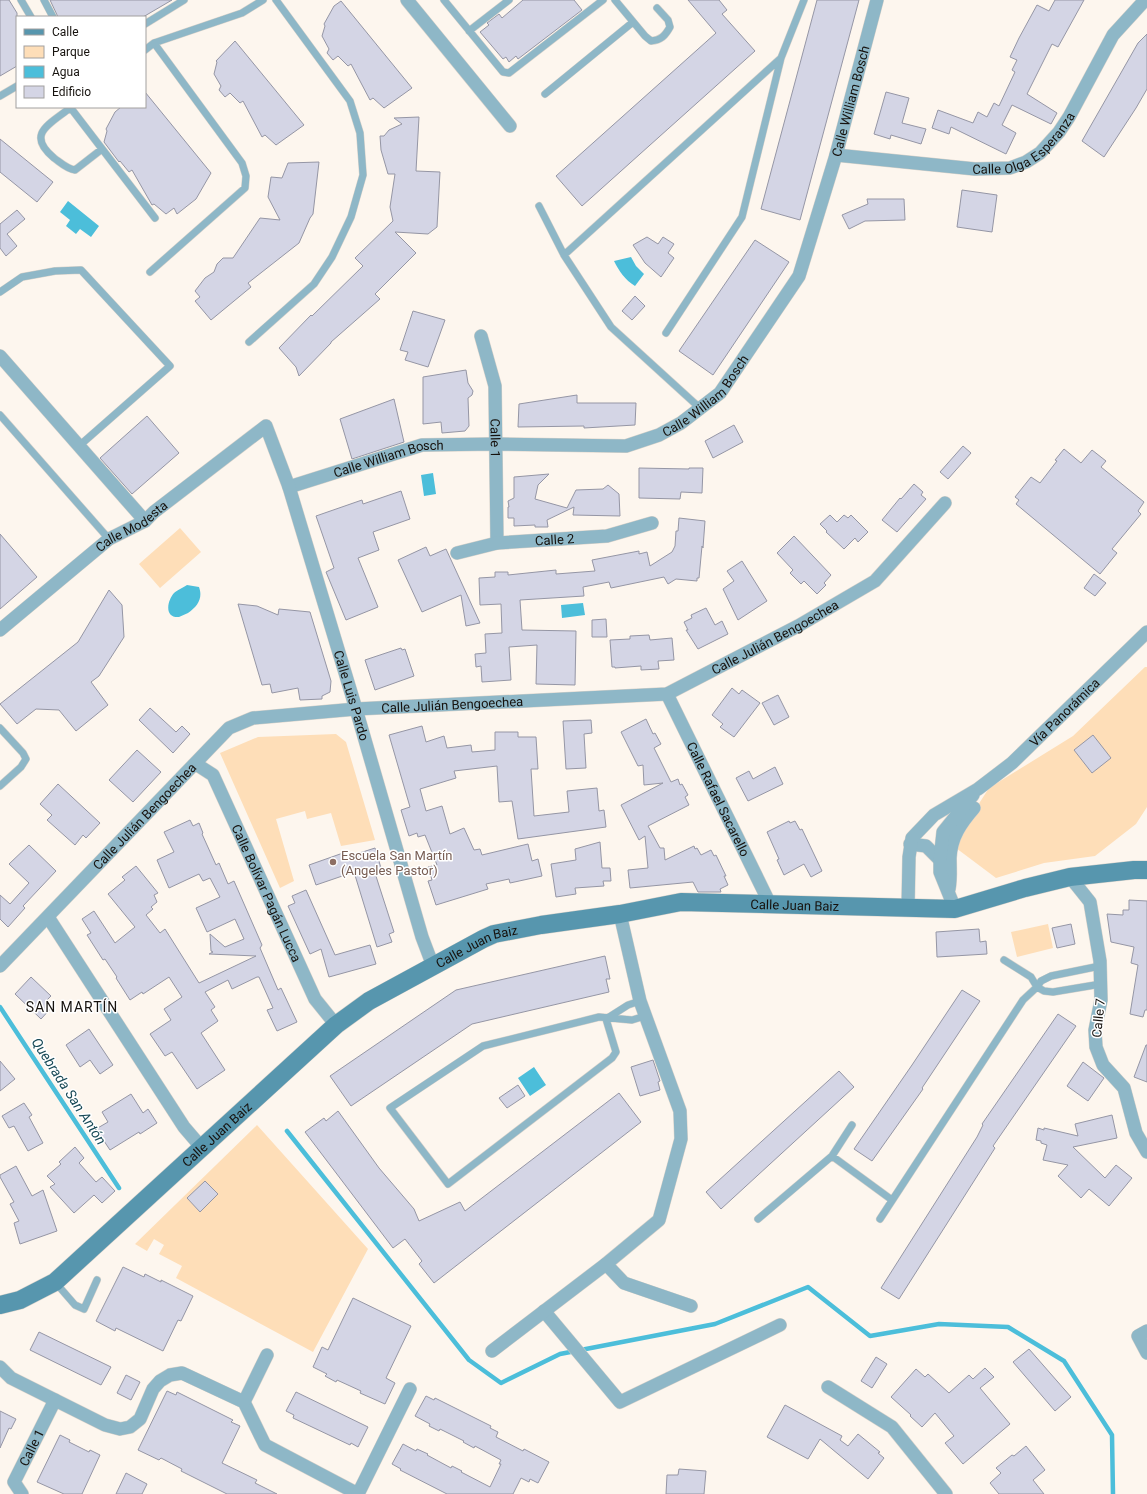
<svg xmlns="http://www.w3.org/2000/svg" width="1147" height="1494" viewBox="0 0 1147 1494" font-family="Roboto,sans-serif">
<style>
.green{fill:#fedeb8}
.water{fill:#4cbeda}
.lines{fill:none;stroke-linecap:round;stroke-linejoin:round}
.stream{stroke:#4cbeda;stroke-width:4.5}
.building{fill:#d4d5e5;stroke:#9596a5}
.lane-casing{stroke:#d8d2ca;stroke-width:8}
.street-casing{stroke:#d8d2ca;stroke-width:14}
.secondary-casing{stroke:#d8d2ca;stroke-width:19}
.lane{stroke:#8eb7c7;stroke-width:7}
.street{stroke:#8eb7c7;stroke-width:13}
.secondary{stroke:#5796ae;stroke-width:18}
.education-dot{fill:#8d6e63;stroke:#fff;stroke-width:1.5}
.labels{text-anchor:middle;stroke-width:3;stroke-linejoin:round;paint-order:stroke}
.street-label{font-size:13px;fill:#16120e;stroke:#fff}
.education-label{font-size:13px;fill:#785e54;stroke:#fff;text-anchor:start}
.neighbourhood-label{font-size:14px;letter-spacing:1px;fill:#16120e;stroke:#fff}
.water-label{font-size:14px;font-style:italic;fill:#184956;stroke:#fff}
</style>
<rect width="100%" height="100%" fill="#fdf6ee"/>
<path class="green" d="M180,528L201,552L160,588L139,564Z
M1145,667H1147V807L1136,824L1095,856L1044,863L996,878L956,848L958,836L989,788L1073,736Z
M336,734L346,742L375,840L341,846L331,813L307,819L305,811L276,819L294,881L280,888L220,753L258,737Z
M1048,924L1053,948L1017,957L1011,932Z
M257,1125L368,1249L313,1352L176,1278L182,1266L159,1254L164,1245L154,1239L147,1251L135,1244Z"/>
<path class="water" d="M68,201L99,226L91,237L80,229L76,234L66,226L70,220L60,212Z
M631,257L636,266L644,274L635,286C625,280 619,271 614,261Z
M433,473L436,494L424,496L421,475Z
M187,585L199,587C203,598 198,606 188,613C185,614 182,616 179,617C164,618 167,601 174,593C177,590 183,588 187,585Z
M583,603L585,615L562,618L561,605Z
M534,1067L546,1085L530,1096L518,1078Z"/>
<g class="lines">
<path class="stream" d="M0,1007L119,1188
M287,1131L469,1360L501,1383L560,1354L715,1324L808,1287L870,1336L939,1324L1008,1327L1064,1361L1112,1435L1113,1494"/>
</g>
<path class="building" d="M0,0H9L17,13V66L0,76Z
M50,0H172L143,17H58Z
M523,0H574L582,10L518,59L516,56L509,62L506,57L503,59L480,32L489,25L487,23L499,14L502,18Z
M688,0H719L727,10L722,14L755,51L582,206L556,176L716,33Z
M817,0H859L800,220L761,209Z
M1055,0H1084L1058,47L1052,44L1027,94L1057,113L1051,124L1012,105L1002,125L1016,133L1006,154L951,127L949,134L932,128L938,110L973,123L978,112L987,117L994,103L999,106L1015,72L1012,70L1017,60L1010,57L1019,38L1037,5L1049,11Z
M341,1L412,88L384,108L373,98L370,100L351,64L348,66L338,56L333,60L327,53L329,49L322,36L325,26L324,24L334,6Z
M1147,34V89L1136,108L1104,157L1082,141L1138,43Z
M235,41L304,125L276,145L265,135L262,137L243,101L240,103L230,93L225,97L219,90L221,86L214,74L217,62L216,61Z
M145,92L211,173L196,199L177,214L174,208L166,214L154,204L152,205L132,170L129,172L120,161L119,162L104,142L107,131L106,129L115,112L121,107H145Z
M886,92L909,98L902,123L926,129L921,144L891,135L890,139L874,134Z
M419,117L416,171L440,172L437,227L428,234L395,232L416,253L375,294L380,299L331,342V343L299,376L296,367L279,348L311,315L312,316L363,266L355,258L393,221L390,207L395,174H388L381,150L380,136H384L389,130L402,124L394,118Z
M0,139L53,182L37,202L0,172Z
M319,162L313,214L310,218L299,243L248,283L251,287L211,320L195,301L200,297L195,291L205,278L214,272L217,264L223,258H233L260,218L280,220L268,197L271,177L282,178L288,163Z
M962,190L997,195L992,232L957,227Z
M867,199H904L905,220L865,221L849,229L842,215L868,204Z
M17,210L25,219L7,234L17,246L6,256L0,248V224Z
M647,237L658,244L663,237L674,244L668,253L674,258L661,277L645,263L633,245Z
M755,240L789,262L713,375L679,351Z
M635,296L645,306L632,320L622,311Z
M413,311L445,320L428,367L405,360L408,352L400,350Z
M466,370L468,383L473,391L472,395L468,398L469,426L465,431L442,433L441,422L423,424V377Z
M577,395V403H636L635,425L584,428V426L518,427L519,404Z
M394,399L404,442L352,459L340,419Z
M147,416L179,453L132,494L100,458Z
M734,425L743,442L713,458L705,441Z
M963,446L971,453L948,479L940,472Z
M1064,449L1081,463L1092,450L1106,461L1101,467L1144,502L1138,511L1141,514L1112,549L1117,553L1100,574L1016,504L1019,500L1015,497L1031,477L1040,483L1057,461L1055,460Z
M639,468L689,469V468H703L702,493L681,492L680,499L639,498Z
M549,474L538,485L535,499L567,508L576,490L603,489L608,485L619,494L620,516L573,515L574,507L547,520L548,527H535V525L514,526V518H508V507H509L508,501L514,498V477Z
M914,484L923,492L921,495L926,499L897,532L882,520L900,498L901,499Z
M401,491L410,519L373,532L379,550L358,558L378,607L346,620L326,572L334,568L316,516L362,500L363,504Z
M830,515L837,522L844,515L848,518L851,515L868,532L858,542L855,538L844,549L826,532L827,531L820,524Z
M679,518L705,521L703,548L702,546L699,578H697V581L676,579L668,584L664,577L611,588L609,582L583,587L584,596L520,600L522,630L576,631L575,685L536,684L537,645L509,647L511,680L482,682L481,666L476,667L475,654L486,653L485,634L502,633L501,604L480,605L479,578L495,577V572H508V575L556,570V574L595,571L592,560L639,551V554L647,552L650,566L672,552L675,546L676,531H678Z
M0,534L37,577L0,609Z
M794,536L831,575L824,583L826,585L817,594L804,581L801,584L790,573L793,570L777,553Z
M426,547L430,556L446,549L480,623L466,626L461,595L422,612L398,560Z
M742,561L767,601L738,620L723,589L734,581L727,571Z
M1094,574L1106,583L1095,596L1084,588Z
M109,590L122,605L124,637L99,676L91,682L108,705L76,731L59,710L36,709L17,724L0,704L78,642Z
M238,604L257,606L278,615L279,609L310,612L331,681L330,692L322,696V699L300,700L298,688L272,693L270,684L262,685Z
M706,608L715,625L722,621L728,634L698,649L686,630H688L684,622L692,618L691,615Z
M606,619L607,637H592V620Z
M649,635L650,640L672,638L674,660L658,661L659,669L641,670V666L615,668V667H612L610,640L630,639V636Z
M401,648L402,650L405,649L414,676L375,690L365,660Z
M732,688L739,694L742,690L760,703L734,737L720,727L723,724L712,715Z
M778,695L789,717L774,725L762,703Z
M150,708L176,732L182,726L190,734L173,753L139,720Z
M646,719L653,734L655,733L661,744L654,748L671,782L678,779L680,785L682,784L688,795L685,797L689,805L648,826L660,848H664L665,860L694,846L695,849L697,848L701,855L711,850L714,856L716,855L726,876H724L728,885L720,889L721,892H698L693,882L630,888L628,870L648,868L645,836L639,840L621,805L663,783L644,785L643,765L638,766L621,732Z
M591,720L592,733L584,734L586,768L566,769L563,721Z
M422,726L426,742L444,736L447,748L471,745L472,752L495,750V732H518V737H536L538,769H531L534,816L569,812L567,791L597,788L599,811L604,810L606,827L518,839L512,801L499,802L497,766L454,771L456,778L420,789L426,811L442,806L450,834L464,828L474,850L480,849L482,855L528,844L532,861L538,859L542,876L510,883L509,879L486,884L488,889L436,905L428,881L432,880L428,867L437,865L425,835L418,837L417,833L409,836L401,810L410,807L389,735Z
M1093,735L1111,758L1092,773L1074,750Z
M137,750L161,772L133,802L109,780Z
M775,767L783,784L748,801L736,778L749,771L753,779Z
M58,784L100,823L86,838L83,835L75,845L47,820L52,815L40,804Z
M190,820L193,826L199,823L203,833L202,834L216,865L219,863L228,884L234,881L262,945L260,948L278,990L281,988L297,1022L277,1031L267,1010L273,1008L259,977H257L232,989L228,980L205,992L215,1007L211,1010L218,1021L201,1033L225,1070L197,1089L172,1052L165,1056L150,1034L171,1020L164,1009L182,997L169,977L143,994L142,992L130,1000L116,978L117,977L105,959L103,960L87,935L91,933L82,919L94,911L115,943L135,927L108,894L125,880L122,877L136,866L158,893L154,895L157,902L151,907L153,909L146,915L160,933L165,929L199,983L256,956L209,954L213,952L211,951L210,934L225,947L244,939L235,919L207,932L196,908L220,897L210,878L203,881L199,874L169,888L157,860L174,852L164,832Z
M789,821L790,823L795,821L800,830L802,829L822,871L811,877L804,864L784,875L777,860L779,859L767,832Z
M600,842L602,868H610L611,881H603L604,886L575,888L576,894L556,897L551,864L576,860L575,849Z
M29,845L56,871L23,906L25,908L8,927L0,919V895L10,904L29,883L9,864Z
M375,848L381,868L374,870L394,932L389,934L392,942L377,947L354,872L316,885L309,865L343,853L344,858Z
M306,890L335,955L370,945L376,964L329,977L321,949L310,954L288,906L295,903L292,896Z
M1129,900L1147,901V1010H1145L1143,1017L1130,1014L1138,965L1131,963L1134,947L1111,942L1107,914L1123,915V910H1129Z
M1071,924L1075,944L1057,948L1052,928Z
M979,929L980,942L986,941L987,954L937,957L936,932Z
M605,956L610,979H606L609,992L472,1024L351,1106L330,1076L456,990Z
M31,977L51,996L46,1001L52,1007L41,1019L15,994Z
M962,990L980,1001L922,1088L923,1089L872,1161L854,1149L912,1065Z
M1058,1014L1076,1026L993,1146L995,1148L899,1299L881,1288L977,1137L983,1125L982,1124Z
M89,1029L113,1065L100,1074L90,1060L80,1067L66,1045Z
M1146,1045H1147V1082L1134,1077Z
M653,1060L660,1081L658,1082L660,1090L640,1096L631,1067Z
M0,1061L15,1079L0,1091Z
M1083,1062L1104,1078L1088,1101L1067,1086Z
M839,1071L854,1087L721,1209L706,1192Z
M518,1085L525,1096L507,1108L499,1098Z
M619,1093L641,1122L434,1283L419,1264L422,1261L405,1239L393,1248L305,1132L324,1118L326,1121L338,1111L379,1168L414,1209L419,1221L460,1202L465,1211Z
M131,1094L143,1113L148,1109L157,1123L140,1134L139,1132L110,1150L96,1129L108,1122L102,1112Z
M24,1103L32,1115L29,1117L43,1143L28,1151L14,1126L9,1128L2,1116Z
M1112,1115L1117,1138L1073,1147L1105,1178L1116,1165L1132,1178L1109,1206L1089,1189L1081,1198L1058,1176L1068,1165L1043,1160L1047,1145L1041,1143V1141L1036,1140L1038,1128L1044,1130V1128L1078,1136L1075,1124Z
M75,1147L84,1158L79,1163L96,1182L102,1177L115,1191L102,1203L94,1195L74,1213L50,1187L55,1184L47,1176L61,1164L59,1162Z
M16,1166L32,1196L43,1190L57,1231L20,1244L14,1223L19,1221L10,1204L14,1202L0,1177V1175Z
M205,1181L218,1194L200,1212L187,1198Z
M123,1267L144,1277L145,1274L161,1282V1280L193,1296L181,1321L178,1320L163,1351L116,1328L115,1331L96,1321Z
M353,1298L411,1326L386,1378L395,1383L385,1404L360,1393L361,1391L337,1380L336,1382L325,1376L327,1374L313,1367L322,1347L328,1350Z
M39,1332L111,1367L101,1385L30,1350Z
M1029,1349L1071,1397L1055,1411L1013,1362Z
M876,1357L887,1364L872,1388L861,1381Z
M985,1368L994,1377L980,1388L1010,1424L963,1464L945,1443L954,1436L935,1413L922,1427L910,1416L911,1415L891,1397L916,1369L925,1377L928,1374L949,1393L969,1375L973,1379Z
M126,1375L140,1382L131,1400L117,1393Z
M167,1391L176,1395L177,1392L233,1420L231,1422L240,1426L222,1463L257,1480L255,1483L277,1494H227L181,1471L182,1469L161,1458L159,1460L138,1450Z
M296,1392L368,1427L358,1447L351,1443L350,1445L293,1418L294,1415L286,1411Z
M426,1396L434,1400L435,1398L491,1426L490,1428L498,1432L496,1437L523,1451L524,1449L549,1462L538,1483L530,1479L529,1482L521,1478L513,1494H447L400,1470L401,1469L392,1464L403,1444L416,1451L417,1449L428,1454L427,1455L451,1468L452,1466L462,1471L461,1472L490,1487L501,1464H499L501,1460L475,1446L474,1448L463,1442L464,1441L440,1429L439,1431L429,1426L430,1424L415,1416Z
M785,1405L842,1436L840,1440L848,1446L858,1434L880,1452L878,1453L884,1458L868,1479L820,1439L808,1459L767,1437Z
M0,1411L16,1419L11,1429L9,1428L0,1448Z
M60,1435L70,1440L69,1442L89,1452L90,1450L100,1455L82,1494H64L37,1482Z
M1026,1446L1045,1470L1033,1480L1044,1494H999L990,1483L1001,1473L996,1468L1012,1455L1014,1456Z
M679,1469L706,1471L704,1494H666L667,1475H678Z
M126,1473L147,1484L142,1494H116Z"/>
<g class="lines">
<defs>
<path id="lane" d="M21,0L31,17
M44,0L53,17
M444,0L503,72L509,73L603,0
M615,0L645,36L651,41C661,40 665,36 670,27L668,20L657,8
M145,24L184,0
M469,31L509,0
M145,50L154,43L242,13L263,0
M545,94L633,22
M0,96L17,86
M70,107L155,218
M70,108C50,124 25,134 54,158C61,163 67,169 75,170L102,149
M539,206L564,255L611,327L701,409
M564,255L781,58L804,0
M150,272L245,188L246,176L242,163L154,43
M0,292L22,277L55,271L81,270L170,366L79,446
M666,333L742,217L781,58
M249,342L314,284L332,257L351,217L363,175L360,133L350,101L276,0
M0,415L109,539
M0,728L23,753L26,759L21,767L0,786
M1004,960L1031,977L1037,987L1044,991L1053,992L1101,984
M606,1019L616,1052L612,1058L448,1184L390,1108L483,1046L599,1017L632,1020L645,1016
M606,1019L628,1005L640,1001
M832,1156L852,1125
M758,1219L832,1156L892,1200
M880,1219L1023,1000L1037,987L1041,981L1051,976L1100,966
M55,1282L75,1305L84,1309L97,1280"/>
<g id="street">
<path d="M407,0L510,126"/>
<path id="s1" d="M836,155L975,169L1010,168L1026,162L1040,153L1059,132L1069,117L1113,35L1145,0"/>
<path id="s2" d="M481,336L495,386L497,543"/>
<path d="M0,356L145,521"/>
<path id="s3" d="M289,487L422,445L496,444L626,446L659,435L681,423L720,393L799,276L836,155L877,0"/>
<path id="s4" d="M457,553L497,543L607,536L652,523"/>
<path id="s5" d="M0,630L109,539L145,521L154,512L266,426L289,487L356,709L422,937L433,966"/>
<path id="s6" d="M667,694L770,904"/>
<path id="s7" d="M196,764L213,775L315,999L336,1025"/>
<path d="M910,844L926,846L940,860"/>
<path d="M1070,877L1090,902L1100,961L1101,1000L1095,1030L1096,1047L1103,1065L1124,1088L1136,1133L1147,1152"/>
<path d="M949,889C951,879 950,869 950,858C951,837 961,823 974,808"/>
<path id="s8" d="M908,908L909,857L912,838L934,815L978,789L1012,763L1147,632"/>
<path d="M955,909L940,872V860L943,832L973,795"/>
<path d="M48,917L184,1127L202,1148"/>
<path id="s9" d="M0,966L229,728L253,718L356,709L667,694L798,626L875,581L945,503"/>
<path d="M606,1264L624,1283L691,1306"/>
<path d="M544,1311L620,1402L780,1325"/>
<path d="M1147,1331L1138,1336L1147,1353"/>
<path d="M492,1351L606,1264L659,1220L681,1139L680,1111L640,1001L620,914"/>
<path d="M0,1367L11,1378L105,1425L120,1429L130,1427L140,1419L153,1389L160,1381L170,1375L182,1373L244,1402L265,1445L358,1494"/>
<path d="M828,1387L892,1427L946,1494"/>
<path d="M244,1402L267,1355"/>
<path id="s10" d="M22,1494L14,1482L55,1400"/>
<path d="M358,1494L410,1389"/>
</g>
<g id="secondary">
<path id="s11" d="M0,1305L20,1300L55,1282L336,1025L369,1001L483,939L494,934L541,925L620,914L681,902L955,909L1025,888L1070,877L1134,870H1147"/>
</g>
</defs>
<use href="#lane" class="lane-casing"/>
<use href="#street" class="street-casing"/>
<use href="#secondary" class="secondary-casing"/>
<use href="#lane" class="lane"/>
<use href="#street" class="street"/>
<use href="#secondary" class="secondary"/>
</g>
<circle class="education-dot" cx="333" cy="862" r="4"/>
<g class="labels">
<g class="street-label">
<text dy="5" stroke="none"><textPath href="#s3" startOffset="776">Calle William Bosch</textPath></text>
<text dy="5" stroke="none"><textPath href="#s1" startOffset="198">Calle Olga Esperanza</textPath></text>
<text dy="5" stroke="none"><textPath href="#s3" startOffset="440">Calle William Bosch</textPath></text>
<text dy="5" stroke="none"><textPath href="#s2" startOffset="104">Calle 1</textPath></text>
<text dy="5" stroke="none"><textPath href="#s3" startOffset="104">Calle William Bosch</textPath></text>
<text dy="5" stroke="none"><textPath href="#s5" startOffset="168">Calle Modesta</textPath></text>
<text dy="5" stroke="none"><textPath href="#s4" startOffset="99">Calle 2</textPath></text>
<text dy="5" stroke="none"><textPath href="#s9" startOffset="893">Calle Julián Bengoechea</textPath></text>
<text dy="5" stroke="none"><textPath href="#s5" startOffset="619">Calle Luis Pardo</textPath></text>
<text dy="5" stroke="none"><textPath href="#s9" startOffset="556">Calle Julián Bengoechea</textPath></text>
<text dy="5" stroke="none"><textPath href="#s8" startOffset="269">Vía Panorámica</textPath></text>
<text dy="5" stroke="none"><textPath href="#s6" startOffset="117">Calle Rafael Sacarello</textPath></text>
<text dy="5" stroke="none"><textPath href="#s9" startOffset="208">Calle Julián Bengoechea</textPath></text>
<text dy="5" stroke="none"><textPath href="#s7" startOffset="150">Calle Bolívar Pagán Lucca</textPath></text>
<text dy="5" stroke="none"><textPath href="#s11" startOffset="927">Calle Juan Baiz</textPath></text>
<text dy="5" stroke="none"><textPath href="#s11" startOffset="603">Calle Juan Baiz</textPath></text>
<text transform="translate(1098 1018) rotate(-84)" y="5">Calle 7</text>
<text dy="5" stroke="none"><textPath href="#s11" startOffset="279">Calle Juan Baiz</textPath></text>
<text dy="5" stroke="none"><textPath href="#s10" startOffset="53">Calle 1</textPath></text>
</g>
<g class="education-label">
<text x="341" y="860">Escuela San Martín<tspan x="341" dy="15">(Angeles Pastor)</tspan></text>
</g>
<g class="neighbourhood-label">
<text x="72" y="1012">SAN MARTÍN</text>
</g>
<g class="water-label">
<text transform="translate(69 1091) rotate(57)" y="5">Quebrada San Antón</text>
</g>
</g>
<rect x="16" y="16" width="130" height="92" fill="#ffffff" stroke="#a2a09f"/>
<rect x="24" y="29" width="20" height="6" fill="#5796ae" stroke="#a2a09f"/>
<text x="52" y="36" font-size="12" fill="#16120e">Calle</text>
<rect x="24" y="46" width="20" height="12" fill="#fedeb8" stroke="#a2a09f"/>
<text x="52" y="56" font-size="12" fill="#16120e">Parque</text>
<rect x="24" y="66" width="20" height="12" fill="#4cbeda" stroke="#a2a09f"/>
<text x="52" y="76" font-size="12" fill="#16120e">Agua</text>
<rect x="24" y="86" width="20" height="12" fill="#d4d5e5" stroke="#a2a09f"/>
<text x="52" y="96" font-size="12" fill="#16120e">Edificio</text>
</svg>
